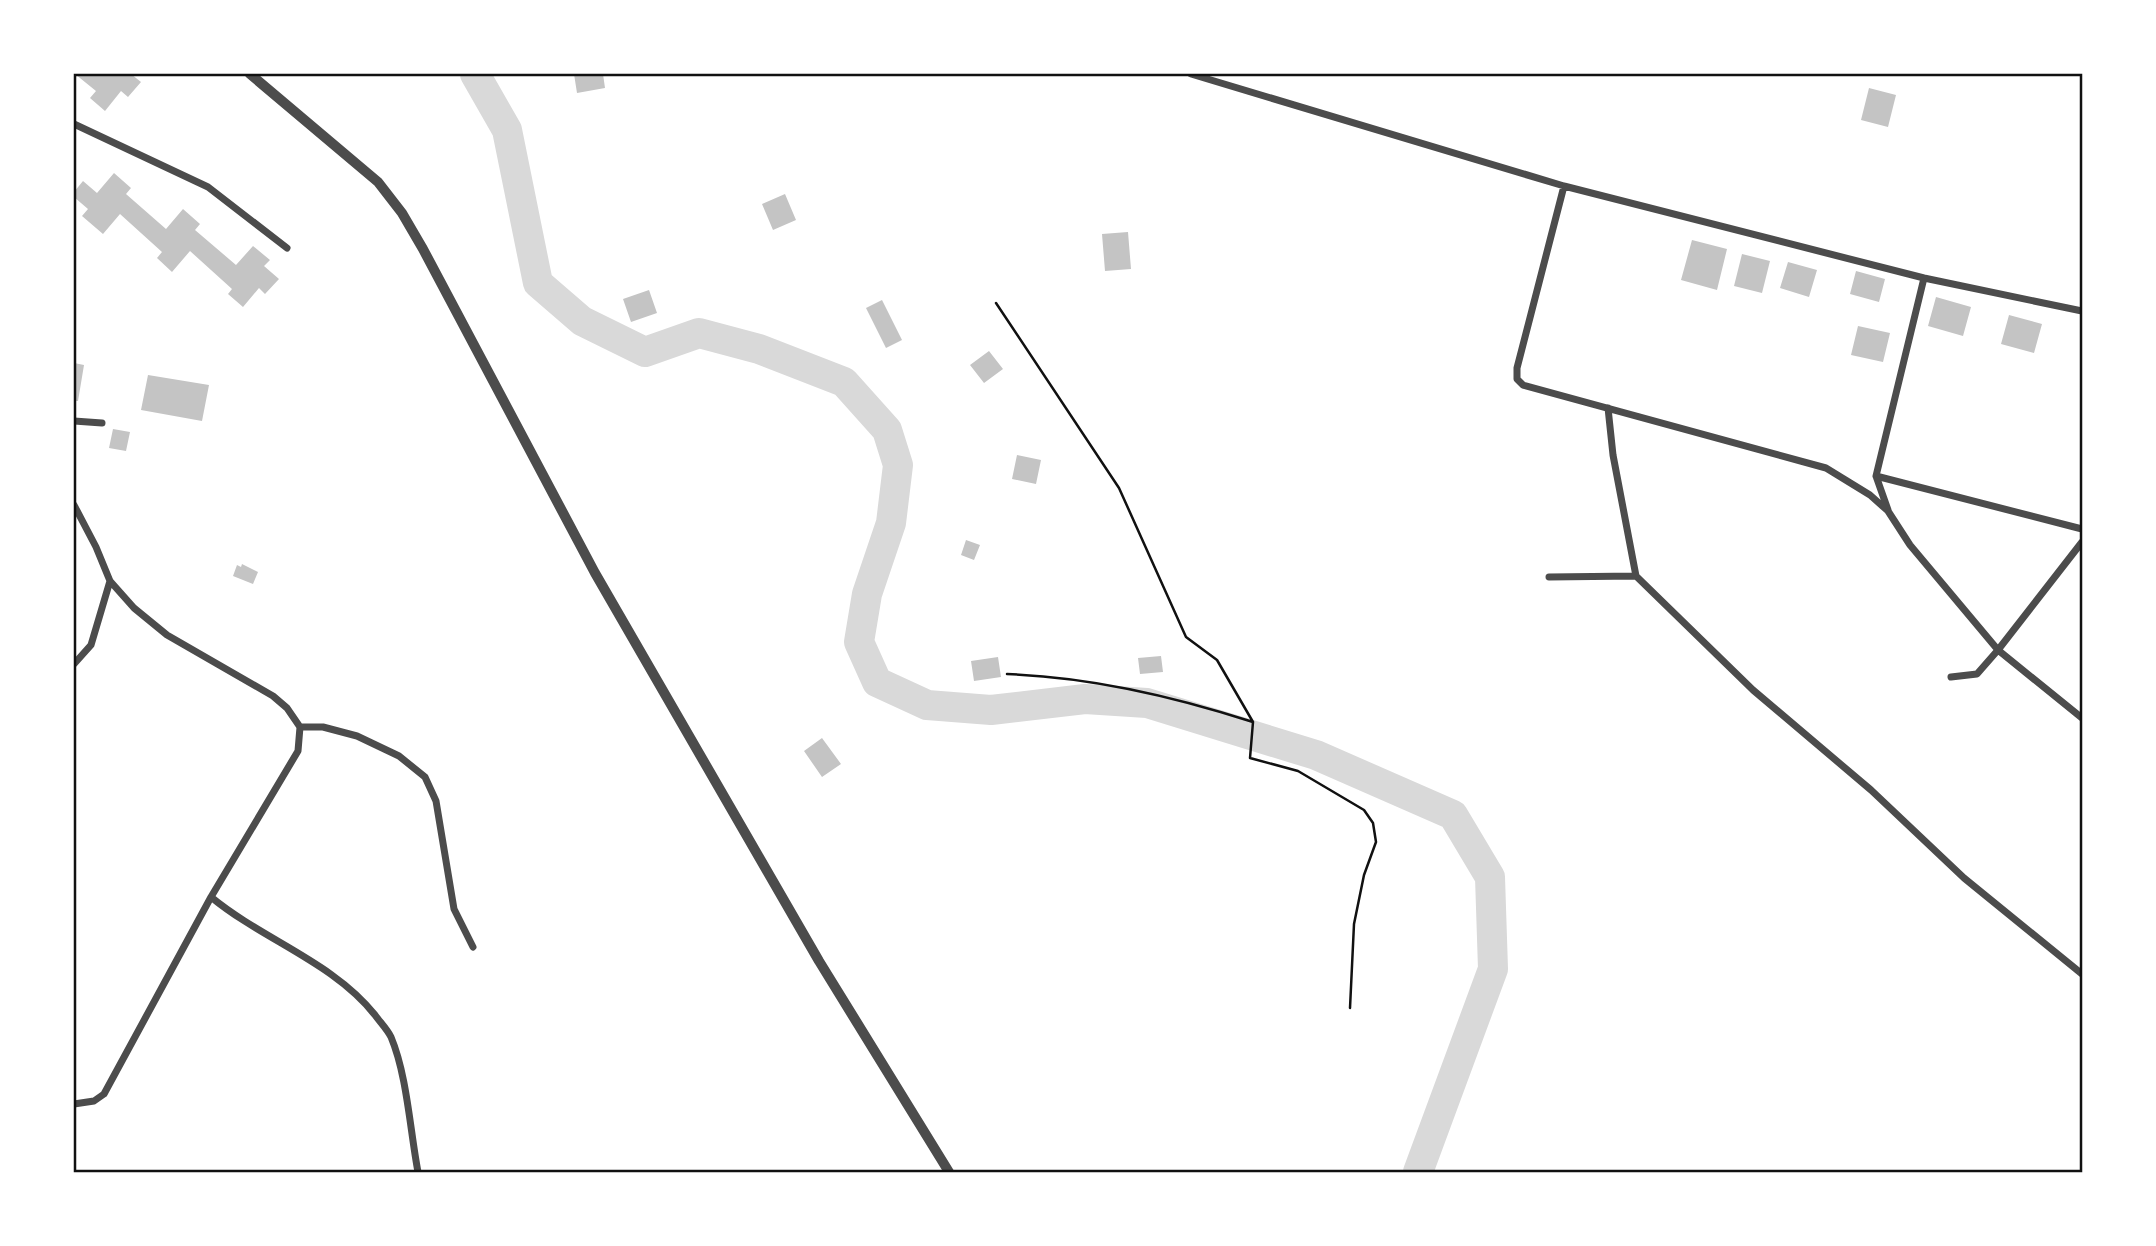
<svg xmlns="http://www.w3.org/2000/svg" width="2156" height="1246" viewBox="0 0 2156 1246" font-family="Overpass,sans-serif">
<style>
.lines{fill:none;stroke-linecap:round;stroke-linejoin:round}
.river{stroke:#d9d9d9;stroke-width:30}
.building{fill:#c4c4c4}
.path{stroke:#111;stroke-width:2.5}
.minor{stroke:#4c4c4c;stroke-width:7}
.tertiary{stroke:#4c4c4c;stroke-width:10}
.neatline{fill:none;stroke:#111;stroke-width:2.5}
</style>
<rect width="100%" height="100%" fill="#fff"/>
<g class="lines">
<path class="river" d="M475,74L507,130L538,283L582,321L645,352L699,333L759,349L844,382L887,430L898,465L891,523L867,594L859,642L877,682L927,705L991,710L1085,699L1147,703L1316,755L1453,815L1490,877L1493,969L1418,1172"/>
</g>
<path class="building" d="M75,74H131L141,82L128,97L121,91L105,111L90,98L96,91Z
M574,74H603L605,88L577,93Z
M1869,88L1896,95L1888,127L1861,120Z
M114,173L131,188L126,194L166,229L183,209L200,224L195,230L236,265L253,246L270,260L264,266L279,279L265,294L259,288L243,307L228,294L232,289L190,251L172,272L157,258L162,252L120,214L103,234L82,216L88,209L74,197V192L83,181L97,193Z
M785,194L796,220L773,230L762,204Z
M1128,232L1131,269L1105,271L1102,234Z
M1692,240L1727,249L1717,290L1681,280Z
M1742,254L1770,261L1762,293L1734,286Z
M1788,262L1817,270L1809,297L1780,288Z
M1856,271L1885,279L1879,302L1850,294Z
M649,290L657,313L631,322L623,299Z
M1936,297L1971,307L1963,336L1928,326Z
M882,300L902,340L886,348L866,308Z
M2009,315L2042,324L2034,353L2001,344Z
M1858,326L1890,333L1883,362L1851,355Z
M989,351L1003,369L984,383L970,365Z
M74,363L84,365L78,401H74Z
M148,375L209,385L202,421L141,410Z
M113,429L130,432L126,451L109,448Z
M1017,455L1041,460L1036,484L1012,479Z
M966,540L980,545L974,560L961,555Z
M242,564L258,572L253,584L233,576L237,565L241,567Z
M1161,656L1163,672L1140,674L1138,658Z
M998,657L1001,677L974,681L971,661Z
M822,738L841,764L822,777L804,751Z"/>
<g class="lines">
<path class="path" d="M996,303L1119,488L1186,637L1217,660L1253,722L1250,758L1298,771L1364,810L1373,823L1376,842L1364,875L1354,924L1350,1008
M1007,674C1092,677 1173,696 1253,722"/>
<path class="minor" d="M1191,74L1564,186L1924,278L2082,311
M74,124L208,187L287,248
M1564,186L1517,368V379L1523,385L1826,468L1870,495L1888,511L1910,545L1998,650L2082,718
M1608,408L1613,455L1636,576L1753,690L1871,790L1964,878L2082,974
M74,421L102,423
M1876,476L2082,529
M74,505L96,547L110,581L134,608L167,635L273,696L287,708L300,727L298,751L211,897L104,1094L94,1101L74,1104
M1888,510L1876,476L1924,278
M1549,577L1636,576
M74,664L91,645L110,581
M1951,677L1977,674L1998,650L2082,542
M300,727H323L357,736L399,756L425,777L436,801L454,909L473,947
M211,897C263,940 333,962 375,1015C380,1022 387,1029 391,1037C407,1075 410,1130 418,1172"/>
<path class="tertiary" d="M250,74L378,182L402,213L423,249L595,573L819,961L949,1172"/>
</g>
<rect width="2156" height="1246" fill="none" stroke="#ffffff" stroke-width="150"/>
<rect x="75" y="75" width="2006" height="1096" class="neatline"/>
</svg>
